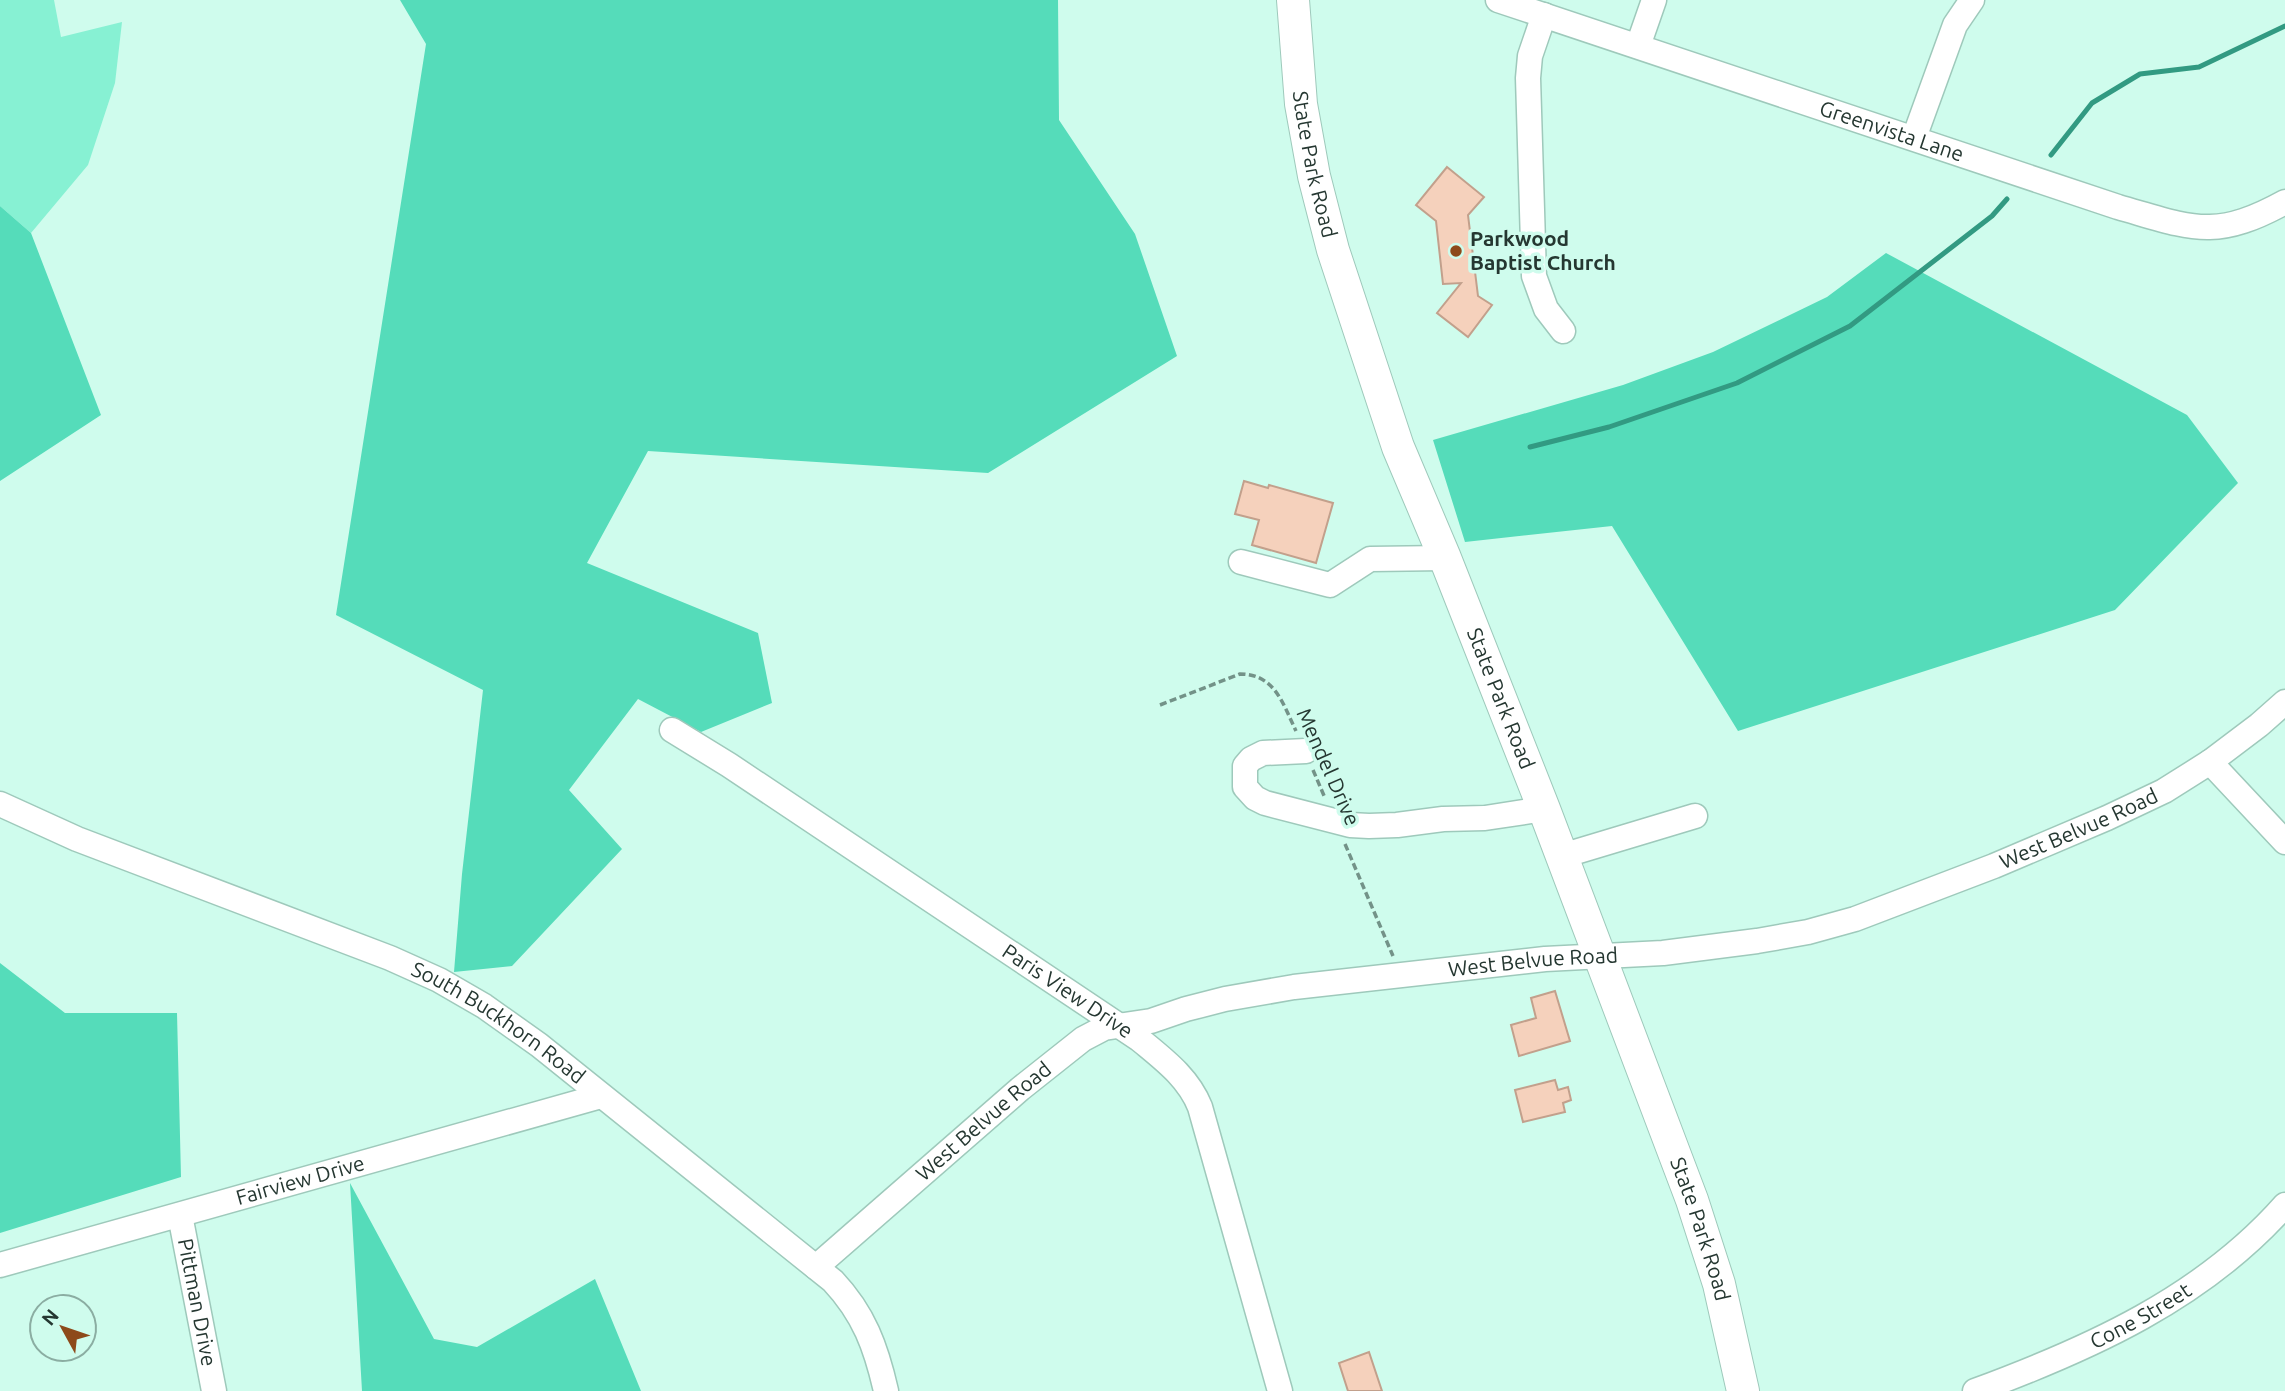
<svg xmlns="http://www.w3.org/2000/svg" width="2285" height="1391" viewBox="0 0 2285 1391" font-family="Ubuntu,sans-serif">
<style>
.green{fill:#87f1d3}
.forest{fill:#55dcba}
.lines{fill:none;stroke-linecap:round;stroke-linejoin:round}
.stream{stroke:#329a82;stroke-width:5}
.building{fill:#f5d1bc;stroke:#c2a08c;stroke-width:2}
.minor-casing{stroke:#9ec9bb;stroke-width:27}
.major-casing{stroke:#9ec9bb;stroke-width:34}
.path{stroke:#739288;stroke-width:3.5;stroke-dasharray:7 3.5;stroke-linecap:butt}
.minor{stroke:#fff;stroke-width:24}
.major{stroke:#fff;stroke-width:32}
.poi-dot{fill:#8d4a1a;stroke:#cffced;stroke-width:2.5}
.labels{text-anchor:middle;stroke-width:7;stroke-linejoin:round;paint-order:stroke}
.street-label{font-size:21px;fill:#253731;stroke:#cffced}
.poi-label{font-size:21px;font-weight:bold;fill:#253731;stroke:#cffced;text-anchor:start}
</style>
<rect width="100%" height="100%" fill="#cffced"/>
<path class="green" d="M0,0H54L61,37L122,22L115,83L88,165L31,233L0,206Z"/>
<path class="forest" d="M400,0H1058L1059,120L1135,234L1177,356L988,473L648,451L587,563L758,633L772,703L701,732L638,699L569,790L622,849L512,966L454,972L462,874L483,690L336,615L426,44Z
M0,206L31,233L101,415L0,481Z
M1886,253L2187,415L2238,483L2115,610L1738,731L1612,526L1465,542L1433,440L1623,385L1713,352L1827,297Z
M0,963L65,1013H177L181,1177L0,1233Z
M350,1183L434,1339L477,1347L595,1279L641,1391H362Z"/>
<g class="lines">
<path class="stream" d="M2051,155L2092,103L2140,74L2199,67L2285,26
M1530,447L1609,427L1737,383L1850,326L1992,216L2007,199"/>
</g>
<path class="building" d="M1447,167L1484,197L1468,215L1478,296L1492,305L1468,337L1437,313L1461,283L1443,284L1436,221L1416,205Z
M1244,481L1268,488L1269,485L1333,503L1316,563L1252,545L1259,520L1235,514Z
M1555,991L1570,1041L1519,1056L1511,1025L1536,1018L1531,998Z
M1555,1080L1558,1090L1568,1087L1571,1100L1563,1103L1565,1112L1523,1122L1515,1090Z
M1369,1352L1382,1391H1348L1339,1363Z"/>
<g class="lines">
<defs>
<g id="minor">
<path id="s1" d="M1498,0L2118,207C2192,228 2214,241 2285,202"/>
<path d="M1544,15L1530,56L1528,78L1534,276L1546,309L1563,331"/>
<path d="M1638,46L1654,0"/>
<path d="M1914,138L1955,25L1972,0"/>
<path d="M1241,562L1330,585L1370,559L1445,558"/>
<path id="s2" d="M672,730L729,765L1139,1039C1163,1059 1188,1077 1200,1107L1280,1391"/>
<path d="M1306,751L1263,753L1251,759L1245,766V787L1255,798L1265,803L1350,825L1369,826L1397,825L1443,819L1485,818L1544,809"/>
<path d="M2210,762L2285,842"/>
<path id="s3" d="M0,804L77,839L390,958L439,980L484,1006L539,1045L833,1281C864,1314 876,1347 886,1391"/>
<path d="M1562,856L1695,816"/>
<path id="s4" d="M180,1215L214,1391"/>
<path id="s5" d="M0,1265L601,1096"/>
<path id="s6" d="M816,1267L1020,1089L1083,1039L1104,1028L1151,1021L1186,1009L1225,999L1294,987L1545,959L1663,953L1757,941L1808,932L1855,919L1994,866L2107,818L2164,791L2210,762L2259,725L2285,702"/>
<path id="s7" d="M1975,1391C2089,1349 2203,1298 2285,1205"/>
</g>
<g id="major">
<path id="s8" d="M1293,0L1301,104L1314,176L1333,250L1398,447L1445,558L1544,809L1692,1200L1719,1284L1743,1391"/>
</g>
</defs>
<use href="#minor" class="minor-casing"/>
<use href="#major" class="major-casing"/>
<path class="path" d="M1160,705L1240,674C1275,674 1283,704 1296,731
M1313,770L1325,798
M1345,844L1393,956"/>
<use href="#minor" class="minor"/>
<use href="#major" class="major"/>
</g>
<circle class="poi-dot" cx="1456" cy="251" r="7"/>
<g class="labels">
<g class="street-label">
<text dy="7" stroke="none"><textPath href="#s1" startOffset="415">Greenvista Lane</textPath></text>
<text dy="7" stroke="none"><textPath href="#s8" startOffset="166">State Park Road</textPath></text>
<text dy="7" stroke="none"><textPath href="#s8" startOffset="733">State Park Road</textPath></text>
<text transform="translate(1328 767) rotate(66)" y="7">Mendel Drive</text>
<text dy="7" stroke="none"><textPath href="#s6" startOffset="1377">West Belvue Road</textPath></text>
<text dy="7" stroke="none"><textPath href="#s6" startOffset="810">West Belvue Road</textPath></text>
<text dy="7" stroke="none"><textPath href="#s2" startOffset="474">Paris View Drive</textPath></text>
<text dy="7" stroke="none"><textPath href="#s3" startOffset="546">South Buckhorn Road</textPath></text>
<text dy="7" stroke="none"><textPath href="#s6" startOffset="222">West Belvue Road</textPath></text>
<text dy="7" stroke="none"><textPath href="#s5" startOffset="312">Fairview Drive</textPath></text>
<text dy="7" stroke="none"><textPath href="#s8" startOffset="1300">State Park Road</textPath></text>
<text dy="7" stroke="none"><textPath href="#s4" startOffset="89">Pittman Drive</textPath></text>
<text dy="7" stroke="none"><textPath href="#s7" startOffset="182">Cone Street</textPath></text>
</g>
<g class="poi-label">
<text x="1470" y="246">Parkwood<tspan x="1470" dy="24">Baptist Church</tspan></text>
</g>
</g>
<g transform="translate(63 1328) rotate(310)"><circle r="33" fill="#cffced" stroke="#8bada2" stroke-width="2"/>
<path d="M0-5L12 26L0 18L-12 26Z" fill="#8d4a1a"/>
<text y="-10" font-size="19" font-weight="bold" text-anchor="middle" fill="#253731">N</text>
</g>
</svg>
